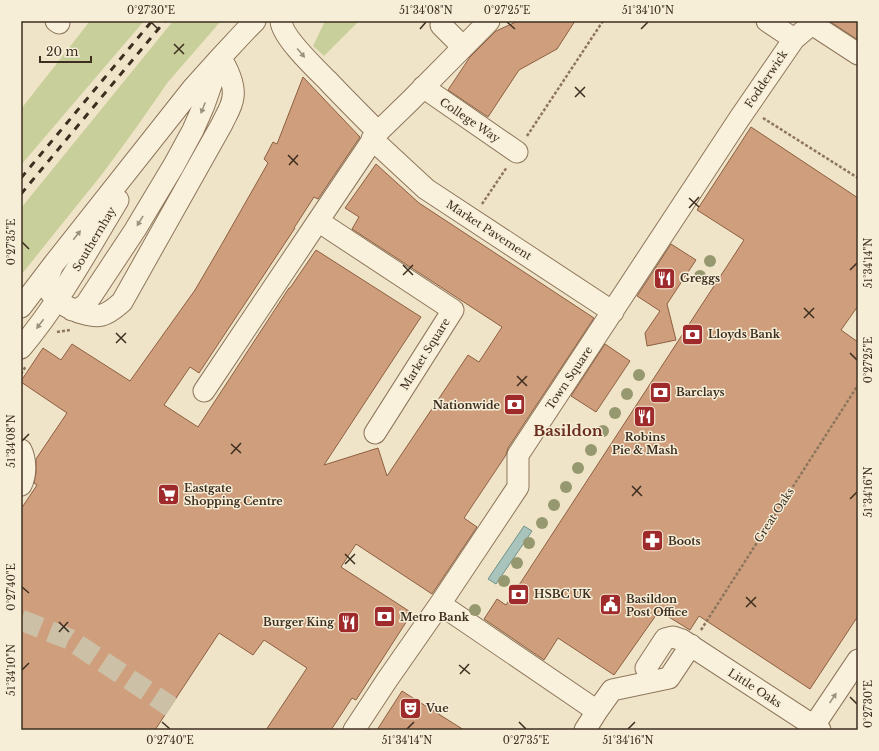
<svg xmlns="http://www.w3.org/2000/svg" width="879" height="751" viewBox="0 0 879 751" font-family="'Libre Baskerville',serif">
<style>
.green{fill:#c9cf9b}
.water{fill:#a9c4bc;stroke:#6f938a}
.building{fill:#cf9f7d;stroke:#8d5f41}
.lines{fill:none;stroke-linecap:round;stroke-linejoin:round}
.minor-tunnel{stroke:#ccc0a6;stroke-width:21;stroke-dasharray:21 10;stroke-linecap:butt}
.minor-casing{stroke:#8d765c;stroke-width:23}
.path{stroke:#8d765c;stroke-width:2.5;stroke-dasharray:3 2;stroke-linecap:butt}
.minor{stroke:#faf1dc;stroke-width:21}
.rail{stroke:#3d2e20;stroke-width:3;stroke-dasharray:7 7;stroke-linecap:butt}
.tree{fill:#96986f}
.oneway{fill:#9c907e}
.ticks{fill:none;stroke:#3d2e20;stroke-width:1.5}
.labels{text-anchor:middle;stroke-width:3;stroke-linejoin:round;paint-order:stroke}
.street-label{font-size:11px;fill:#3d2e20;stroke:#f7eed8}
.poi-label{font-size:11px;font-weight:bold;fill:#3d2e20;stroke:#f7eed8;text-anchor:start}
.district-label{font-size:15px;font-weight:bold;fill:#6b2e1e;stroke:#f7eed8}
.neatline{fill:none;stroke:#3d2e20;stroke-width:1.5}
.ticks-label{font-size:10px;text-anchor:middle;fill:#3d2e20}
</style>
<rect width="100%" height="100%" fill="#f0e4c8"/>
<path class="green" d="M90,21H144L21,165V109Z
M173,21H221L168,82L136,128L103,173L21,275V208Z
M325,21H359L324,56L313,46Z"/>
<path class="water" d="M524,526L532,531L496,584L488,579Z"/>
<path class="building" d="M518,21H575L557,49L519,70L488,117L448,90L470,57L496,31Z
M829,21H858V40Z
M303,77L360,137L318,199L314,197L294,228H295L199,373L190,367L164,405L198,427L289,288H290L316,250L421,317L324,465L378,448L387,476L468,355L479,362L502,327L352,229L359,217L345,208L376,164L419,203L594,318L508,448L506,455L464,518L477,527L432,594L356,544L341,567L412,613L356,700L352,698L331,730H266L307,668L264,640L253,655L219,633L155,730H21V509L37,485L34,483L36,473V459L67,413L21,382V381L43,348L61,360L72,344L130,381L195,290L219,249L268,163L264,159L273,142L277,144Z
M751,127L858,198V306L841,330L858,342V616L810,689L699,616L690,630L659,611L614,675L558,638L544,660L484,619L497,599L506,605L744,240L697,210Z
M671,244L696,260L667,304L676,340L647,346L645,333L660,311L637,296Z
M605,344L630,361L596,412L571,396Z
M402,691L464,730H377Z"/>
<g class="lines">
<path class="minor-tunnel" d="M21,620L69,639L171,707"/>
<defs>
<path id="minor" d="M56,21L59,23
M281,21C282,37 316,69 328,81C344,98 361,115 378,132
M767,21L794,39L812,24L858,54
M441,25L463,47
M423,87L517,152
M372,139L426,189L613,312
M318,221L453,310L375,433
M53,265C50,272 46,279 48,286C51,303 86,319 102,315C110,313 116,307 122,302L222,124C226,115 232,107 233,97C235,85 227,67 220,58
M21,307L53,265L193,88L220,58L247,29L255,21
M72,310L81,308L86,304L135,230L174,165L193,130L204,105L217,68
M21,348C59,303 88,250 118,200
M204,391L318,221L378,132L411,100L489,21
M21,450C26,460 26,475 21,485
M440,604L597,711L585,730
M646,668L665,639L673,637L682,640L820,730
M597,711L612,690L669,678L691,645
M354,730L387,680L440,604L518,487V455L739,119L794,39
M811,730L858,660"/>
</defs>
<use href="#minor" class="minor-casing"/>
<path class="path" d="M763,118L858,178
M527,136L603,21
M482,204L507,167
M57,332L70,330
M21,374L26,366
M701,630L858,385"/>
<use href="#minor" class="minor"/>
<path class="rail" d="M21,178L152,21
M21,194L165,21"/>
</g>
<g class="tree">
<circle cx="710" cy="261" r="6"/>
<circle cx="700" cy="276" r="6"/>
<circle cx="639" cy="375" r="6"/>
<circle cx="627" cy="394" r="6"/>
<circle cx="615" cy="413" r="6"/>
<circle cx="603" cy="431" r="6"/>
<circle cx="591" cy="450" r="6"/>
<circle cx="578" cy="468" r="6"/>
<circle cx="566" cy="487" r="6"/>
<circle cx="554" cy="505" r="6"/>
<circle cx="542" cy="523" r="6"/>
<circle cx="529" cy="543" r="6"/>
<circle cx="517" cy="563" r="6"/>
<circle cx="504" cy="581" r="6"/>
<circle cx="475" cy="610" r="6"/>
</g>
<defs><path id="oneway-solid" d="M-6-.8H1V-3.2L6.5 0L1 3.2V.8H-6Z"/></defs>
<g class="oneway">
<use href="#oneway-solid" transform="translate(301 53) rotate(50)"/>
<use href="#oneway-solid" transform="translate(203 108) rotate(112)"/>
<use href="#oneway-solid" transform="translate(140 221) rotate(121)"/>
<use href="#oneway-solid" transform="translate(77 235) rotate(-52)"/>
<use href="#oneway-solid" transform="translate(40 324) rotate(127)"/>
<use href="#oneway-solid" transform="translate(833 698) rotate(-56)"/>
</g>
<path class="ticks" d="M151,22L158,29M507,22L515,29M420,29L426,22M641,29L648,22M174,44L184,54M174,54L184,44M575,87L585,97M575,97L585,87M288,155L298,165M289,165L298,155M689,198L699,207M689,208L699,197M22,242L29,249M403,265L413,275M850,270L857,263M403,275L413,265M804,308L814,318M804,318L814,308M116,333L126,343M116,343L126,333M850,353L857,360M517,376L527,386M517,386L527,376M22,441L29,434M231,444L241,453M231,454L241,443M632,486L642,496M632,496L641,486M850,499L857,492M345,554L355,564M345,564L355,554M22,587L29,593M746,597L756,607M746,607L756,597M59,622L69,632M59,632L68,622M459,665L470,674M22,670L29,663M460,674L469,664M850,697L857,704M162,722L170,729M519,722L526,729M407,729L414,722M628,729L635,722"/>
<defs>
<symbol id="restaurant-square" viewBox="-11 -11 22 22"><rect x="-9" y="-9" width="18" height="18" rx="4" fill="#9e2a2b" stroke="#f7eed8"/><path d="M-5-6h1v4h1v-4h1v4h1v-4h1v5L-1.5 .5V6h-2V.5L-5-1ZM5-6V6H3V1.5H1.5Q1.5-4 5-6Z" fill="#fff"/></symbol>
<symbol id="bank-square" viewBox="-11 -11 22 22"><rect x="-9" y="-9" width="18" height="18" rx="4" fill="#9e2a2b" stroke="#f7eed8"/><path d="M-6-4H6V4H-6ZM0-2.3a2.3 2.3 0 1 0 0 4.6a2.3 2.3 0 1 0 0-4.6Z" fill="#fff"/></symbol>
<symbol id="supermarket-square" viewBox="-11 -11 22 22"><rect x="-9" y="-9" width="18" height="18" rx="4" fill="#9e2a2b" stroke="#f7eed8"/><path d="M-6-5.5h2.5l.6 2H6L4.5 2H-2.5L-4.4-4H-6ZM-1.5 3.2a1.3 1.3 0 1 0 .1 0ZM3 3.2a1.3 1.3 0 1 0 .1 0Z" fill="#fff"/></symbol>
<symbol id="pharmacy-square" viewBox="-11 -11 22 22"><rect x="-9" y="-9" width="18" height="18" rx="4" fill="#9e2a2b" stroke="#f7eed8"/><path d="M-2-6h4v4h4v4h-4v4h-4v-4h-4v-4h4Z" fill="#fff"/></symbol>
<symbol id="civic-square" viewBox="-11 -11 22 22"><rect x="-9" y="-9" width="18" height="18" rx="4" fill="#9e2a2b" stroke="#f7eed8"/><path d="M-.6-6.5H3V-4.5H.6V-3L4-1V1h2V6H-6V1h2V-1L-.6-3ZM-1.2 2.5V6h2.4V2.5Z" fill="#fff"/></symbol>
<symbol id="theatre-square" viewBox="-11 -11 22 22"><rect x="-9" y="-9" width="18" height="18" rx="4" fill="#9e2a2b" stroke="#f7eed8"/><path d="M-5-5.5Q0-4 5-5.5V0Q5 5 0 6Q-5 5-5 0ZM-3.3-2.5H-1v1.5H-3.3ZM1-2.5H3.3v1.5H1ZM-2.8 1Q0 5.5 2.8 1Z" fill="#fff"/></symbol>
</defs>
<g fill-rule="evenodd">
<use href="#restaurant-square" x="652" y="266" width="25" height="25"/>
<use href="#bank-square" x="680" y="322" width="25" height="25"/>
<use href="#bank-square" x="648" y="380" width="25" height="25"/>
<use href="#bank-square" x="502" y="392" width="25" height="25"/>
<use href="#restaurant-square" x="632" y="404" width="25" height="25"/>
<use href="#supermarket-square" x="156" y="482" width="25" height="25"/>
<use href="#pharmacy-square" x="640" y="528" width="25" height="25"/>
<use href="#bank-square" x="506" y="582" width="25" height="25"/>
<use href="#civic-square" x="598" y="592" width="25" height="25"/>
<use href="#bank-square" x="372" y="604" width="25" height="25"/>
<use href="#restaurant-square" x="336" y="610" width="25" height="25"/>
<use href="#theatre-square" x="398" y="696" width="25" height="25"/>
</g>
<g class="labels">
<g class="street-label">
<text transform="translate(766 79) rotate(-56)" y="4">Fodderwick</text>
<text transform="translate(470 120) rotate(34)" y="4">College Way</text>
<text transform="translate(489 230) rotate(33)" y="4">Market Pavement</text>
<text transform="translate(94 239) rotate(-59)" y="4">Southernhay</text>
<text transform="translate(425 354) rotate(-58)" y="4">Market Square</text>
<text transform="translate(569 378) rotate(-56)" y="4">Town Square</text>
<text transform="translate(774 515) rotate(-57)" y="4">Great Oaks</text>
<text transform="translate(755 688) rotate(33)" y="4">Little Oaks</text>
</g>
<g class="poi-label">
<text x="680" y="282">Greggs</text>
<text x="708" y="338">Lloyds Bank</text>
<text x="676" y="396">Barclays</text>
<text x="500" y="409" text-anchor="end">Nationwide</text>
<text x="645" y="441" text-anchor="middle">Robins<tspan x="645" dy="13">Pie &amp; Mash</tspan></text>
<text x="184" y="492">Eastgate<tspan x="184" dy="13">Shopping Centre</tspan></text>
<text x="668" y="545">Boots</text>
<text x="534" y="598">HSBC UK</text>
<text x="626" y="603">Basildon<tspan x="626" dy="13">Post Office</tspan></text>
<text x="400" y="621">Metro Bank</text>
<text x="334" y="626" text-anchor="end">Burger King</text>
<text x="426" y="712">Vue</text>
</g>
<g class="district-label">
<text x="568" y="436">Basildon</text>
</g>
</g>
<rect width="879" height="751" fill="none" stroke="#f7eed8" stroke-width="44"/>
<path d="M40 56v6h51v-6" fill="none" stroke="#3d2e20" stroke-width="2"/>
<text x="46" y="56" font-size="12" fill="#3d2e20" stroke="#f7eed8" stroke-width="3" paint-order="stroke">20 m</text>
<rect x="22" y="22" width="835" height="707" class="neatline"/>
<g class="ticks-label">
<text x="151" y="14">0°27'30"E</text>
<text x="426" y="14">51°34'08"N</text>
<text x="507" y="14">0°27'25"E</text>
<text x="648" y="14">51°34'10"N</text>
<text transform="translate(11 242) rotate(-90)" y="4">0°27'35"E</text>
<text transform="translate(868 263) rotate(-90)" y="4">51°34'14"N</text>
<text transform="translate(868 360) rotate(-90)" y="4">0°27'25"E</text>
<text transform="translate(11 441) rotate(-90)" y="4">51°34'08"N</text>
<text transform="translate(868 492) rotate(-90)" y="4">51°34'16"N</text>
<text transform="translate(11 587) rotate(-90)" y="4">0°27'40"E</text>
<text transform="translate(11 670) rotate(-90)" y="4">51°34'10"N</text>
<text transform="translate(868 704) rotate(-90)" y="4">0°27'30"E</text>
<text x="170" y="744">0°27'40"E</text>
<text x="407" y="744">51°34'14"N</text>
<text x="526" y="744">0°27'35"E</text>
<text x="628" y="744">51°34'16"N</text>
</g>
</svg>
